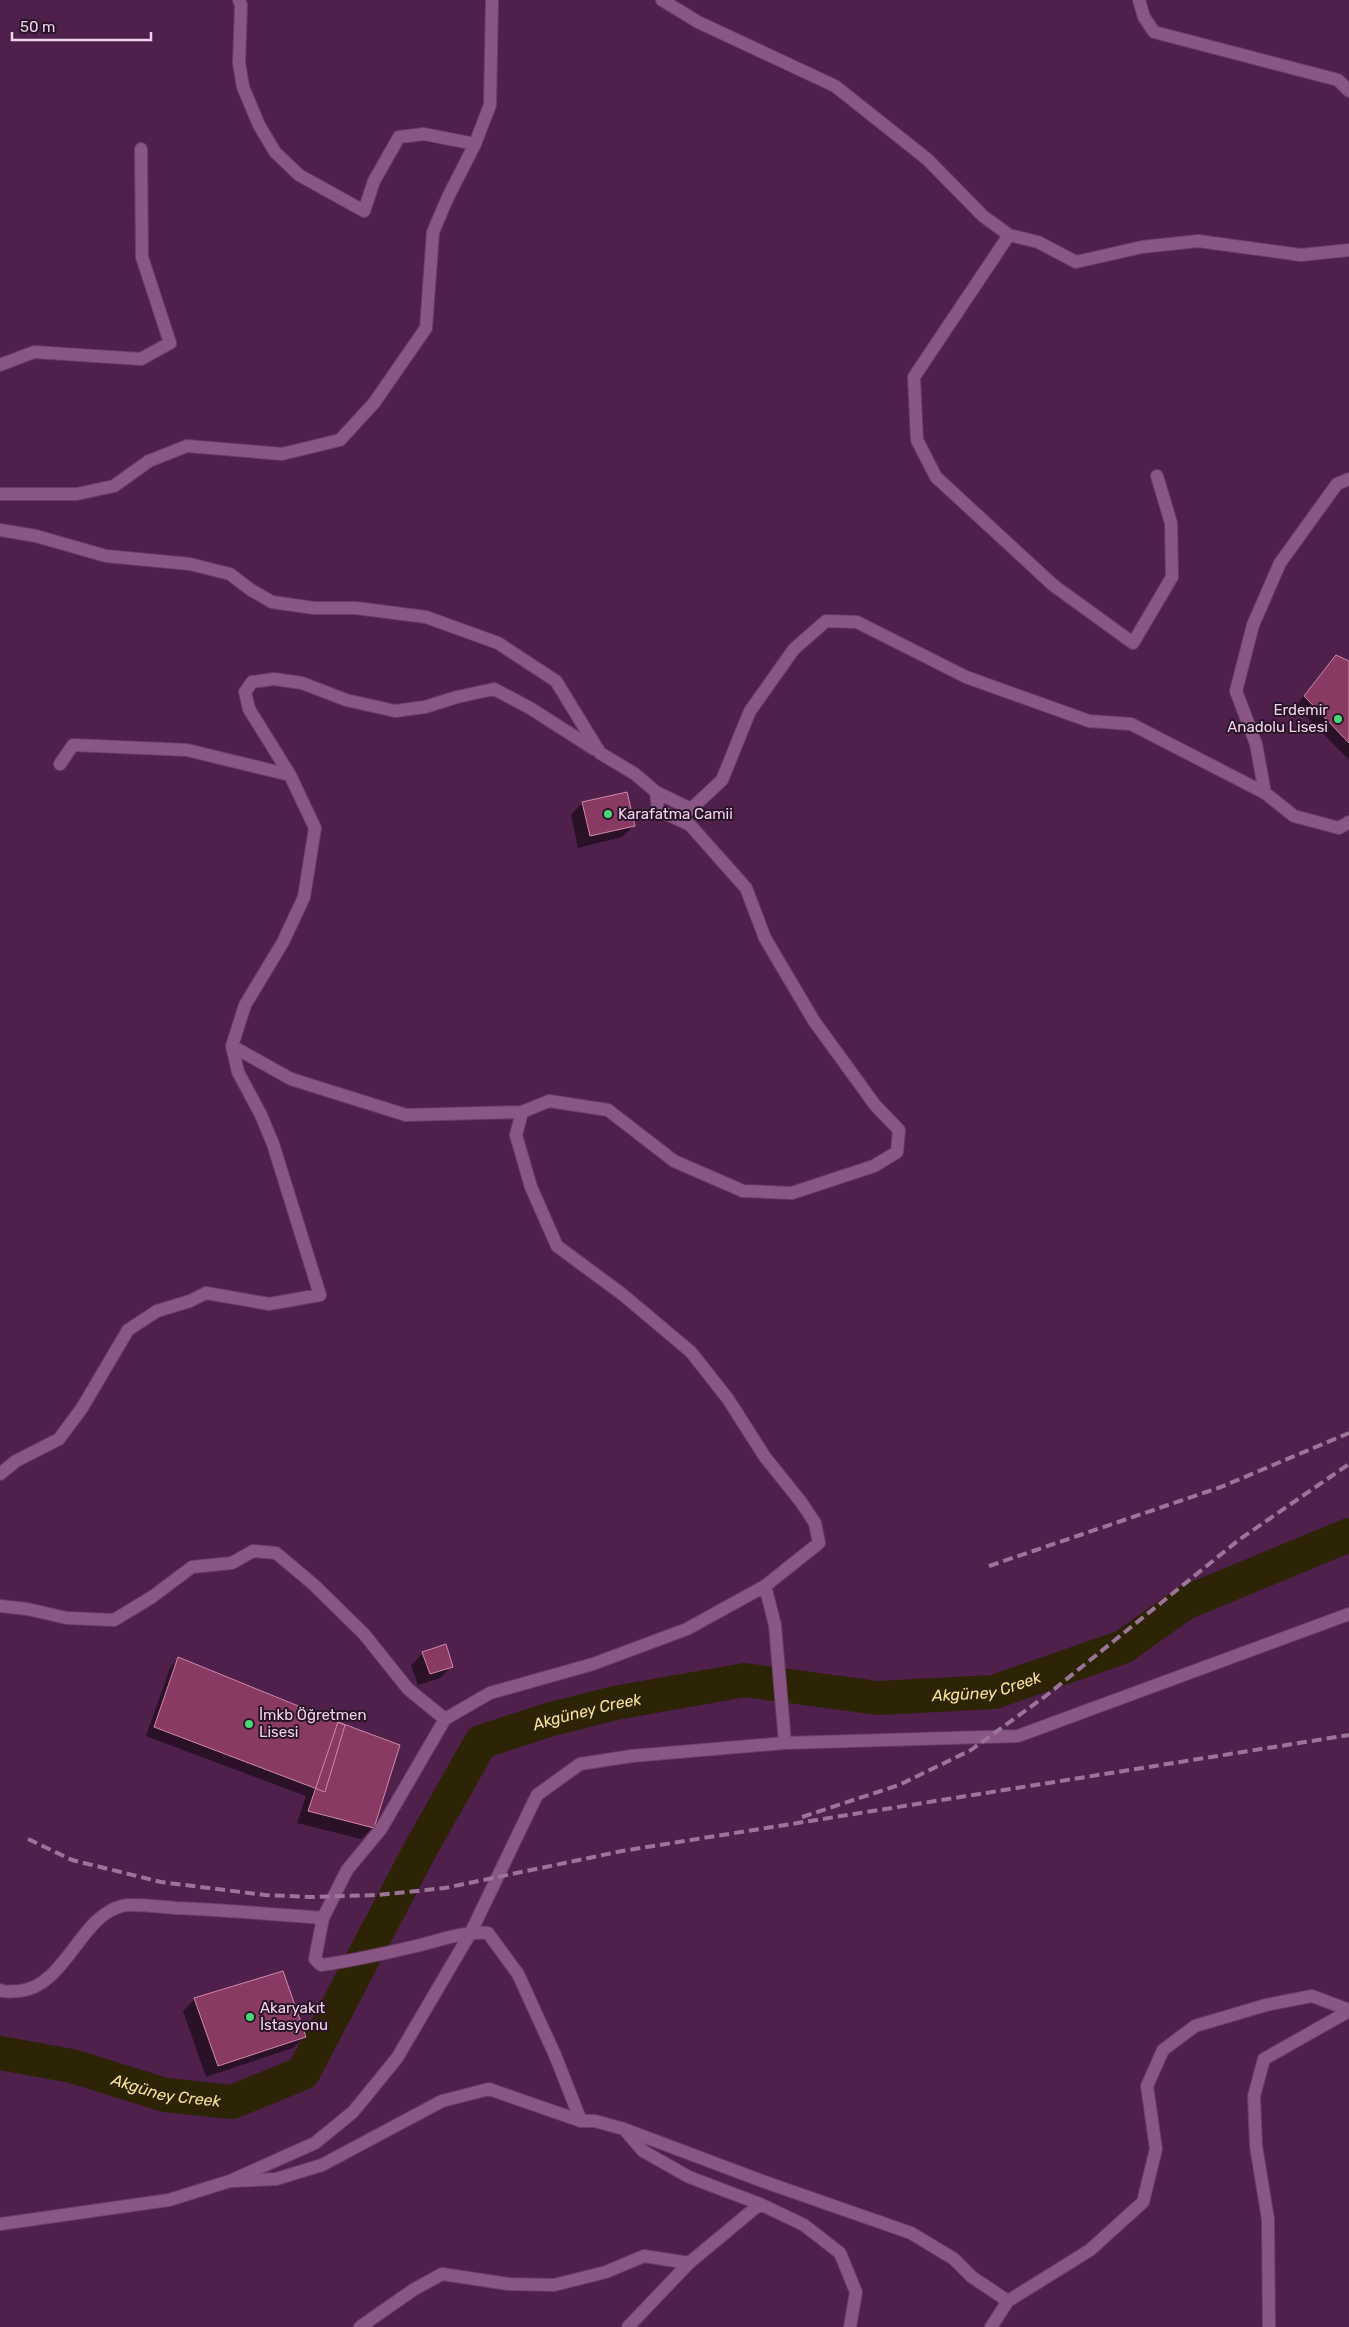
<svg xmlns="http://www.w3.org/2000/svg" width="1349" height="2327" viewBox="0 0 1349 2327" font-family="Rubik,sans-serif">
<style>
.shadow{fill:#0007}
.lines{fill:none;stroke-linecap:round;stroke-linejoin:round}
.river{stroke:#2d2305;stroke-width:34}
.building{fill:#893a63;stroke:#d08aaa}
.minor-casing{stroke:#683e66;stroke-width:14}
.tertiary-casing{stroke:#683e66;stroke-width:14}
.minor{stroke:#8a5685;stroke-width:12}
.tertiary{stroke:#8a5685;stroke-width:12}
.rail{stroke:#9b7497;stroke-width:4;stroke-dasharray:10 5;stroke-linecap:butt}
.poi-dot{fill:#49d778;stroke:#291427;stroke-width:2}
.labels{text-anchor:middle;stroke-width:4;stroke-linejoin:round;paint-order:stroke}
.poi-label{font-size:15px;fill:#f1d3ed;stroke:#291427;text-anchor:start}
.water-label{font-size:16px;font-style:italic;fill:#f8e19e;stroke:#291427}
</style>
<rect width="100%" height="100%" fill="#4f204b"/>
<path class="shadow" d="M1336,656L1349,662V760L1296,706Z
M582,803L634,825L622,837L578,848L571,815Z
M423,1653L452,1666L440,1678L418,1685L411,1665Z
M178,1659L373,1827L361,1839L297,1823L306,1796L146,1736L170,1668Z
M195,1999L305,2036L293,2048L206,2077L183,2011Z"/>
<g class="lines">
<path class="river" id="s1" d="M0,2053L72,2066L165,2095L232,2102L303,2073L420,1850L481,1742L548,1720L615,1703L745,1680L878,1698L994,1692L1123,1647L1185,1603L1349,1535"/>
</g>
<path class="building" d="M1336,655L1349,661V743L1304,696Z
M627,792L635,826L590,836L582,802Z
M446,1644L453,1667L430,1674L422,1652Z
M178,1657L345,1725L325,1792L154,1727Z
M338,1722L400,1745L374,1828L308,1811Z
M283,1971L306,2037L218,2066L194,1998Z"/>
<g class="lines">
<defs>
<path id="minor" d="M239,0L241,5L239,63L243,87L259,125L275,152L299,175L364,211L374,181L399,137L424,134L475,144
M662,0L698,22L835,86L927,159L983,216L1009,235L1038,242L1076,262L1142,247L1198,241L1301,255L1349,250
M1139,0L1144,17L1154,32L1338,80L1349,91
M1009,235L914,377L917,440L936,477L1053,585L1133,643L1172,577L1171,523L1157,476
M0,365L34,352L141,359L170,343L142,257L141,149
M0,494H77L114,486L149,461L187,446L282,454L340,440L374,403L426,328L433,232L448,197L475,144L490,105L492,0
M0,530L36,536L106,556L190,564L230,574L251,590L272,602L314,608H356L426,617L498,643L556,681L600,753L635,774L656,792L691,809L722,780L750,711L794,649L826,621L857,622L966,677L1089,721L1131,724L1265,793L1294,816L1339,828L1349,822
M60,764L73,745L187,750L290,775
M656,792L658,810L690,825L746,888L765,938L814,1021L875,1105L899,1130L897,1152L874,1166L792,1193L743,1191L674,1161L608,1110L549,1101L522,1112L516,1135L531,1187L557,1246L622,1294L691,1352L728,1399L765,1457L801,1502L815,1523L819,1543L765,1586
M1265,793L1256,744L1236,691L1253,625L1280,563L1337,484L1349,479
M232,1046L291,1079L406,1115L522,1112
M0,1474L16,1461L59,1439L82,1408L128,1330L157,1311L190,1301L206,1293L269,1304L320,1295L273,1144L261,1115L238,1072L232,1046L245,1005L283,942L304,897L315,828L290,775L249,709L245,692L252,682L274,679L302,683L346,700L395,711L425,707L457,697L494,689L530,708L594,749
M0,1606L27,1609L67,1618L114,1620L152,1597L192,1567L232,1563L253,1551L276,1553L313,1584L364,1634L408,1689L445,1719
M0,1990C6,1993 12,1991 19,1991C65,1987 80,1916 122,1906C133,1903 162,1907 175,1908C224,1910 274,1914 323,1918
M581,2121L555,2055L518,1974L488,1933C462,1931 438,1941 412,1947C382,1954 352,1961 321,1965L315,1959L323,1918L347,1870L381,1829L445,1719L490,1693L593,1664L687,1629L765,1586L775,1625L785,1743
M624,2129L643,2151L689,2177L760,2204L804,2225L840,2253L856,2292L850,2327
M231,2181L276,2179L322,2165L442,2101L489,2089L581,2121H595L624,2129L762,2181L911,2233L954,2259L972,2277L1008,2301L1090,2250L1143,2202L1156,2149L1147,2086L1163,2050L1195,2026L1266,2005L1312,1996L1349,2010
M360,2327L413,2290L442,2274L508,2284L554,2285L606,2272L644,2256L689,2263
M628,2327L689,2263L760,2204
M991,2327L1008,2301
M1269,2327L1268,2219L1256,2146L1254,2096L1264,2059L1349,2011"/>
<path id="tertiary" d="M0,2224L169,2200L230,2181L315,2143L353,2112L397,2058L471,1932L537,1795L580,1764L632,1756L785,1743L1018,1736L1349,1614"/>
</defs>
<use href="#minor" class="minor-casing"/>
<use href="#tertiary" class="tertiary-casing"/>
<use href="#minor" class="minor"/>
<use href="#tertiary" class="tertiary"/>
<path class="rail" d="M989,1566L1221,1487L1349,1433
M802,1817L899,1785L971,1750L1047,1695L1240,1539L1349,1464
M28,1839L72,1860L161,1882L265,1895L311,1897L378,1895L445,1888L622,1851L1349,1735"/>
</g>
<g class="poi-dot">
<circle cx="1338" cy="719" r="5"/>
<circle cx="608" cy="814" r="5"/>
<circle cx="249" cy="1724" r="5"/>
<circle cx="250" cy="2017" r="5"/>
</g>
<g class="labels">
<g class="poi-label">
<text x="1328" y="715" text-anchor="end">Erdemir<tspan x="1328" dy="17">Anadolu Lisesi</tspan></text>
<text x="618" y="819">Karafatma Camii</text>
<text x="259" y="1720">İmkb Öğretmen<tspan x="259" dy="17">Lisesi</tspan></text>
<text x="260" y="2013">Akaryakıt<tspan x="260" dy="17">İstasyonu</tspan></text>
</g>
<g class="water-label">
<text dy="6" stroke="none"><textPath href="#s1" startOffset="1206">Akgüney Creek</textPath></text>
<text dy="6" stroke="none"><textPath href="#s1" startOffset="801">Akgüney Creek</textPath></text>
<text dy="6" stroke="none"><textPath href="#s1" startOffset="171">Akgüney Creek</textPath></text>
</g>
</g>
<path d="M12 32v8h139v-8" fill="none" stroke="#f1d3ed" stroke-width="2.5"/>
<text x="20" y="32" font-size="15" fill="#f1d3ed" stroke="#291427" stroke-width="4" paint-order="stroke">50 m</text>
</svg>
